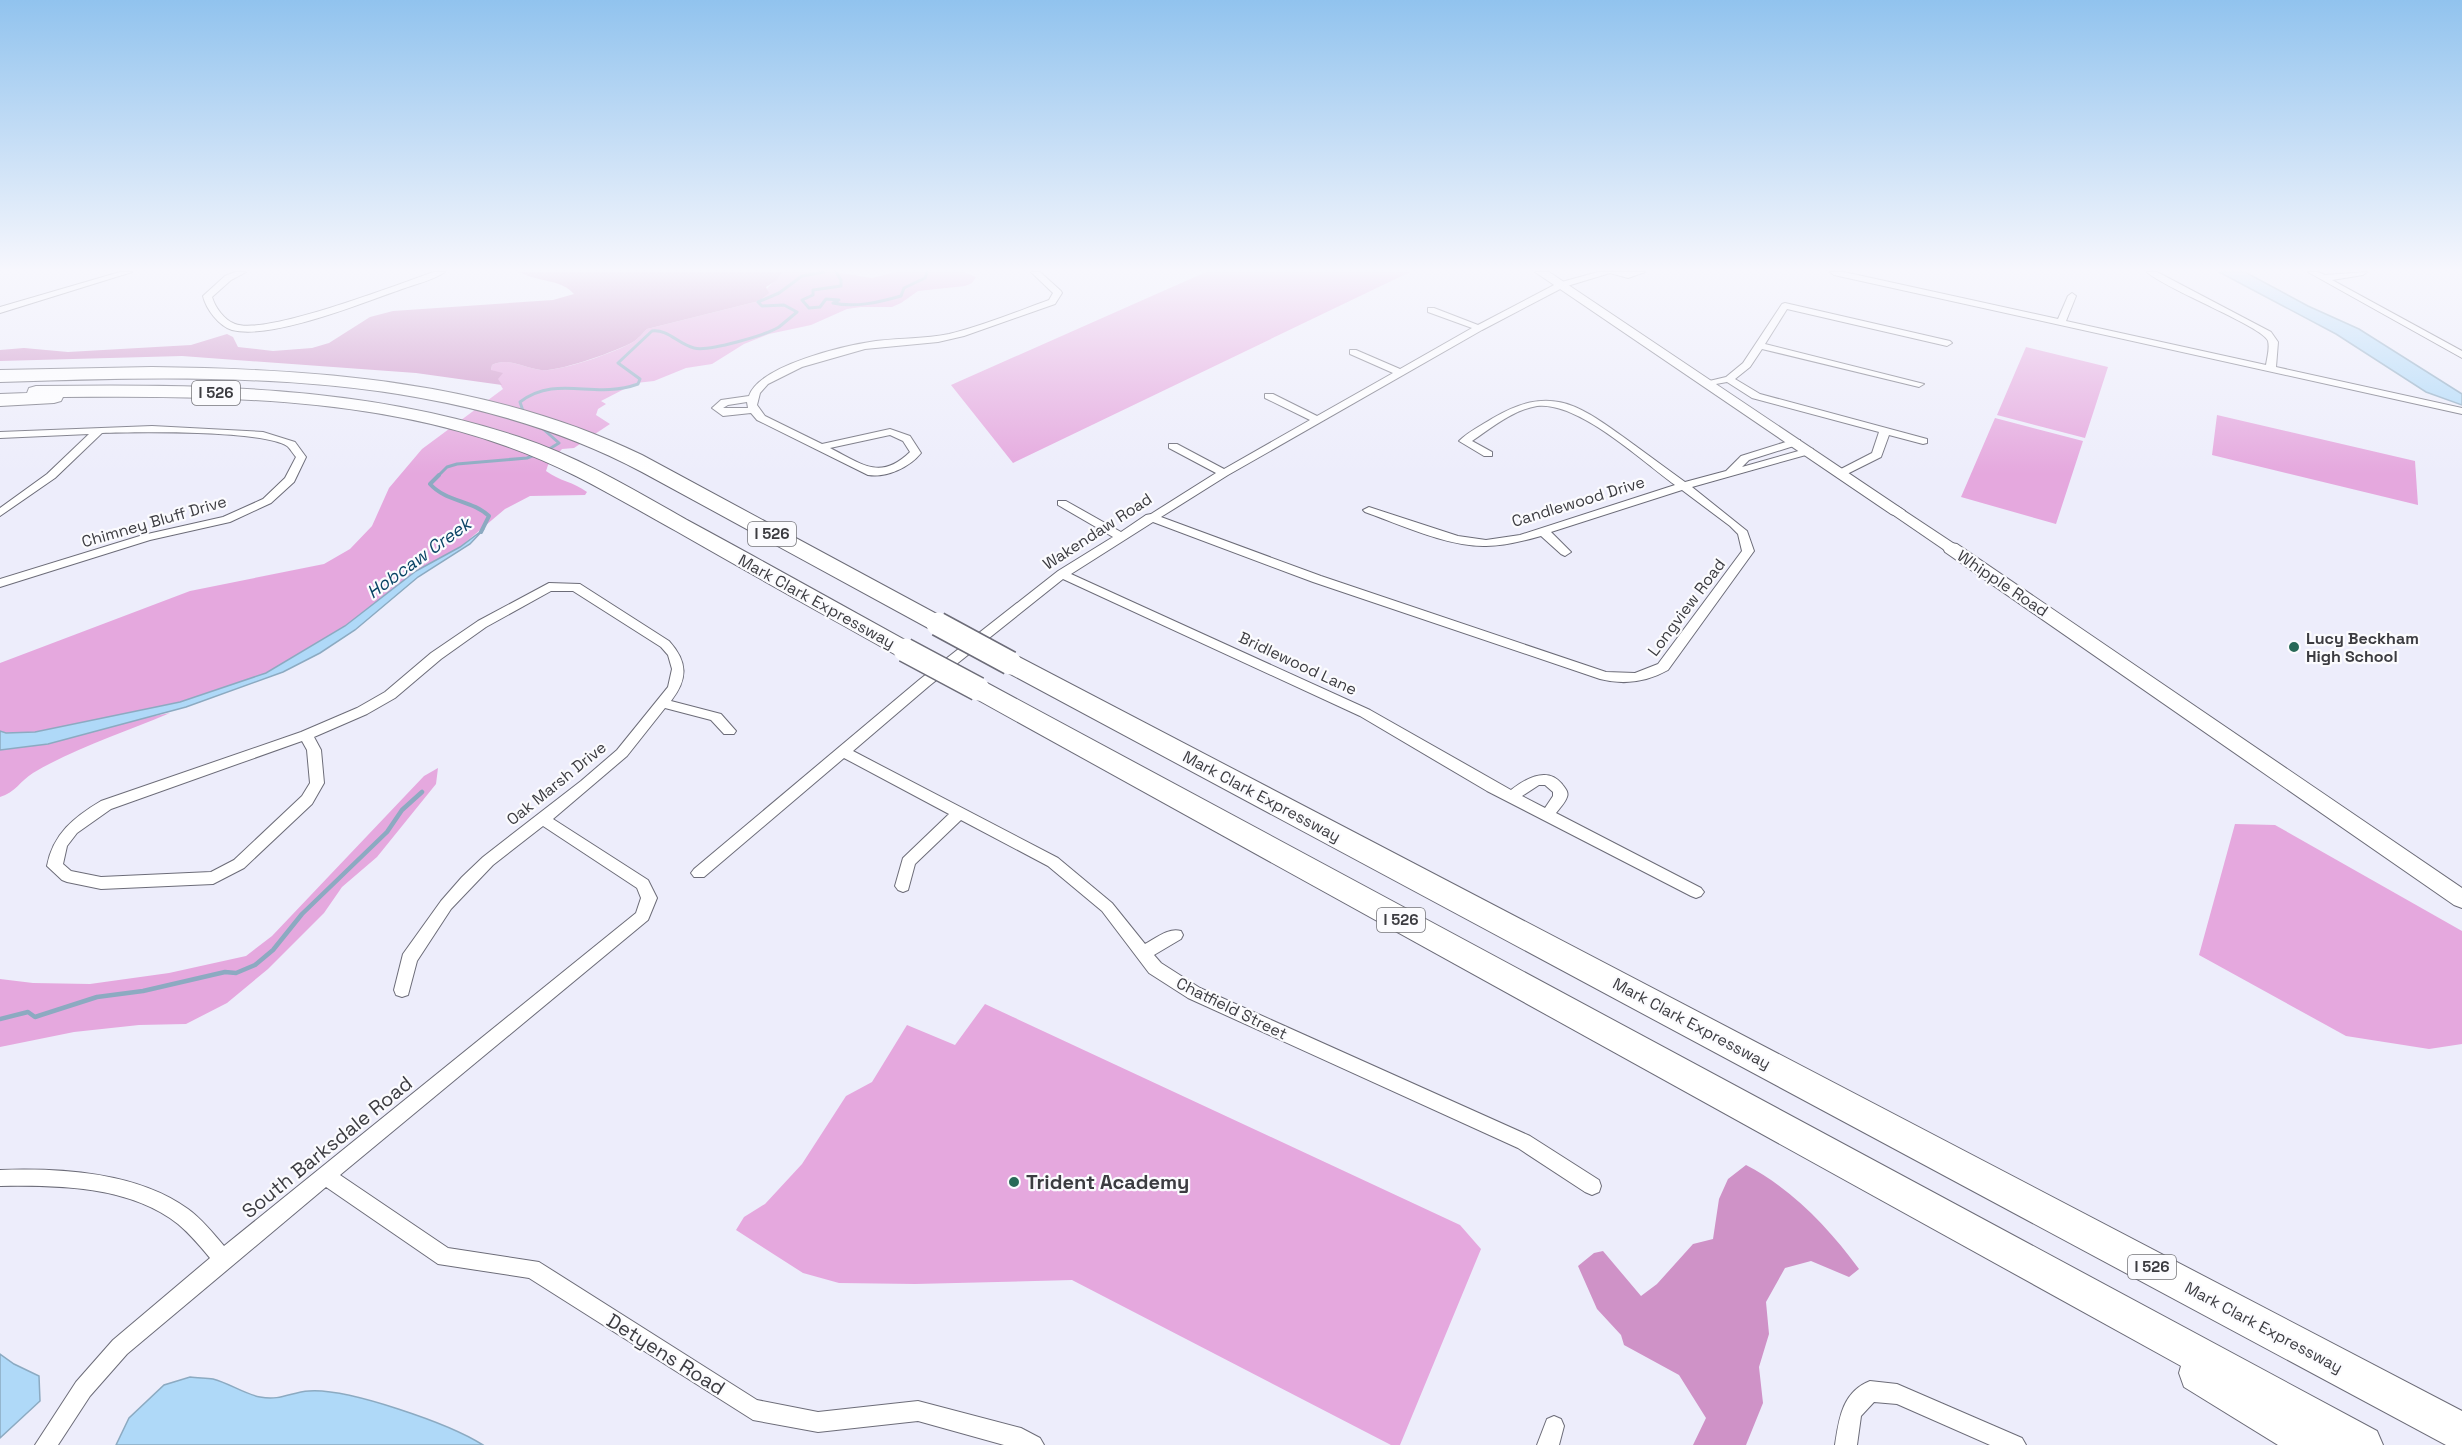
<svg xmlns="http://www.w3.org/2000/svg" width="2462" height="1445" viewBox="0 0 2462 1445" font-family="'Space Grotesk',sans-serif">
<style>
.green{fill:#e5a8de}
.forest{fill:#cf92c7}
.water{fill:#afd9f8;stroke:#8caac1;stroke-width:1.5}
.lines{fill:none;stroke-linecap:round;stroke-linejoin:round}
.stream-far2{stroke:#8caac1;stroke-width:3}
.stream-far1{stroke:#8caac1;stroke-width:4}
.stream{stroke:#8caac1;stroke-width:4.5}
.minor-casing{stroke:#6c6c78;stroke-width:2}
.tertiary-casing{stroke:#6c6c78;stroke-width:2}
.secondary-casing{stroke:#6c6c78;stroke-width:2}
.motorway-casing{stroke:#6c6c78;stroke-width:2}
.minor{fill:#fff;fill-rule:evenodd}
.tertiary{fill:#fff;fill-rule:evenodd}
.secondary{fill:#fff;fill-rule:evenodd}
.motorway{fill:#fff;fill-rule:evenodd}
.motorway-bridge-casing{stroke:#6c6c78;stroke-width:26;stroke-linecap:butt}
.motorway-bridge{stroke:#fff;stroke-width:23}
.poi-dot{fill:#286957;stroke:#fbfbfe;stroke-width:2}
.labels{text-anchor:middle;stroke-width:4.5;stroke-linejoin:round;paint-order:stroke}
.shield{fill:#fbfbfe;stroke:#75757a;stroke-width:1.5}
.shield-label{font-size:15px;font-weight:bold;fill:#3c3c41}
.street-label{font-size:16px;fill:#3c3c41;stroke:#fbfbfe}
.poi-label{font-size:16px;font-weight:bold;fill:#3c3c41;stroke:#fbfbfe;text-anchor:start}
.water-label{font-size:18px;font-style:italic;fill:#0a4465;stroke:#fbfbfe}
.near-street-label{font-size:20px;fill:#3c3c41;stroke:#fbfbfe}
.near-poi-label{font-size:20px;font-weight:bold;fill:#3c3c41;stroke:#fbfbfe;text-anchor:start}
</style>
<rect width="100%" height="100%" fill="#ededfb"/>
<path class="green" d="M782,272H834L872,278L896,272H964L976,277L972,283L965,286L918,291L901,303L892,307H861L847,309L811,325L769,334L744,344L712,364L686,368L654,381L636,383L601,401L606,404L598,409L596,415L610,424L574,448L562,449L548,465L546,471C559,481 574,482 587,492L585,495L530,496L505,509L460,547L416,571L345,626L266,673L180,702L35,732L6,733L0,731V663L190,591L324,564L350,549L372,526L389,488L422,449L503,389L491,370L492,365C508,357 524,368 541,370C560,372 616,352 633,342C638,339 643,333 647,329L759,301C766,286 774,284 782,272Z
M1206,272H1410L1013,463L951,385Z
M2026,347L2108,367L2085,438L1997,415Z
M2217,415L2415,461L2418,505L2212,455Z
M1995,418L2083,441L2056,524L1961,497Z
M170,713C125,732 75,748 33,773C21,780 15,793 0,797V750L48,744L138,719Z
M438,768L436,784L377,857L342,887L324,913L268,969L227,1003L186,1024L139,1025L74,1032L0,1047V979L33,983L90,984L169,973L246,956L272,936L424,776Z
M2235,824L2275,825L2462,931V1044L2429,1049L2346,1036L2199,955Z
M985,1004L1460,1225L1481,1249L1400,1445H1391L1072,1280L915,1284L839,1283L803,1273L736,1230L744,1217L765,1204L802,1164L846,1096L872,1082L907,1025L955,1045Z"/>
<path class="forest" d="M520,272H782L777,280L766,287L769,293L759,301L647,329C643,333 638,339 633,342C617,351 559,372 541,370C524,368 508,357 492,365L491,370L503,373L498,379L502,385L416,373L182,356L0,361V350L24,348L68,352L191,345L227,334L233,337L238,347L273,351L312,348L329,343L370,317L393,311L553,300L574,294C562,279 536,282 520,272Z
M1746,1165C1792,1189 1829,1228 1859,1269L1849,1277L1811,1261L1785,1268L1766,1302L1769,1334L1759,1367L1763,1403L1746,1445H1693L1706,1418L1679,1375L1624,1345L1621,1335L1597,1309L1578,1266L1594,1253L1603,1251L1641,1296L1657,1284L1693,1244L1713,1239L1719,1199L1728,1179Z"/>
<path class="water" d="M2219,272H2245L2308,306L2359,329L2462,394V405L2426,392L2336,334Z
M484,529L470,544L418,577L355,630L320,653L283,672L186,707L48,744L0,750V731L6,733L35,732L180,702L266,673L345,626L416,571L460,547Z
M0,1354L14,1364L39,1376L40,1401L0,1438Z
M190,1377C198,1378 206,1378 213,1379C229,1383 244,1394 260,1397C281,1401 291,1392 309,1391C348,1388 450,1424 483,1445H116L129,1418L164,1385Z"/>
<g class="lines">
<path class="stream-far2" d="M836,272L841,280V286L813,290V295L802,300L809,308L820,307L826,299L839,300L833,303C855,308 880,302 901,296L904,288L925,278L927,272
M523,411L520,402C557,374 594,400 638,384L640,379L618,363L652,331C668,329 678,344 694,348C708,352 766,335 779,327C785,322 791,317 797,312L784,305L762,306L758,302L779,293L802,276L824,272
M542,428L559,443L546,451
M437,477L447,467L457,464L527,458L537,454"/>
<path class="stream-far1" d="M439,475L430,484C446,502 472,500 489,516L481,532"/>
<path class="stream" d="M0,1019L28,1012L35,1017L97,997L143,991L225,972L236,973L255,965L273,950L302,914L387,832L402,810L422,792"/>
<defs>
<path id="minor" d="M120,272H132L0,313V307Z
M235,272H246L231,280L212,297C215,307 224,320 235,324C266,336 398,284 434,272H445C434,280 416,284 402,289C362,303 272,340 232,330C219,326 206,309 203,296L225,276Z
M1031,272H1040L1061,291L1062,293L1055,304L964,336L938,342L865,349L802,367L768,384L760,393L757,405L765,416L822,444L890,429L910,436L921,453C910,467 887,478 868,475L757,420L751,413L723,416L712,408L721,400L749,396C759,365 847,345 876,341C900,338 925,339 949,334C983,326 1016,312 1049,300L1053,293ZM747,402L748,408H723L728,405ZM890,435L903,441L910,452C880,481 862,464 830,448Z
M1598,272H1645L1628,278L1610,273L1564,287L1482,330L1228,475L1161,517L1321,576L1606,672L1635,673L1658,664L1742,551L1738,534L1730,526L1682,490L1551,532L1571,552L1565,556L1561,554L1541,536C1524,541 1504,546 1486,546C1448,547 1401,525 1365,512L1363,510L1369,507L1458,536L1486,540L1520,535L1675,485C1642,461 1578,401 1537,406C1513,410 1491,428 1472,441L1492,452V456H1484L1459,441C1468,432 1482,425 1493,418C1548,386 1575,402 1622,436C1643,451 1664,467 1685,482L1726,471L1741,456L1792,440H1800V444L1749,460L1742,467L1809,448L1813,449V453L1692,487L1747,531L1754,551L1668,670C1647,682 1623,685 1600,679L1313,582L1153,522L1071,574L1370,710L1511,790C1525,779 1547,766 1562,784C1565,788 1569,792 1567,797C1565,803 1559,809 1556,813L1701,888L1704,892L1701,896L1696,898L1691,896L1487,791L1360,716L1063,579L929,686L853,751L1058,858L1112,903L1145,944C1156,938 1169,927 1181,931L1183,935L1181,939L1154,955L1161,963L1200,988L1530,1136L1599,1180L1601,1186L1599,1192L1592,1195L1585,1192L1518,1148L1188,998L1149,973L1102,911L1048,866L961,820L915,864L908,890L903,892L898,890L895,886L903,858L949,814L844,758L704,877H694L691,873L694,869L919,680L1058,571L1113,537L1058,505V501H1066L1121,532L1146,515L1151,514L1216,473L1169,448V444H1177L1224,469L1310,420L1265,398V394H1273L1317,416L1393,373L1350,354V350H1356L1400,369L1472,328L1428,312V308H1434L1478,325L1558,283ZM1539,785H1545L1553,792V796L1545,808L1522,796Z
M1830,272H1844L2058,319L2068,296L2072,293L2076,296L2066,321L2266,365C2267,358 2270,348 2268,341C2264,327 2165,289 2147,272H2157L2271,332L2278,342L2276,367L2462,408V414L1834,275Z
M2308,272H2318L2325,275L2367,272L2363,275L2332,280L2462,351V358Z
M1785,303L1950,341L1952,343L1947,346L1787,309L1765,344L1924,384L1919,387L1762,349L1750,367L1735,379L1760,394L1927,439V443L1923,444L1889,435L1881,457L1845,475H1837V471L1872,453L1879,432L1752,398L1727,382L1705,386V382L1726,377L1743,363L1782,304Z
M152,426L263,432L295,442L306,457L294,482L271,503L230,522L150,540L0,587V579L143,535L223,517L263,499L285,478L296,457C293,454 290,448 287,446C263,430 135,432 102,433L55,478L0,516V508L47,474L89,434L0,438V432Z
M549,583L580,584L669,641C688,662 688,679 671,701L721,714L736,731L734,734H724L711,720L665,708L627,756L553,819L648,880L657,898L648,920L340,1175L448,1248L539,1262L757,1400L818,1412L918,1401L1021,1428L1040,1438L1044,1445H1004L918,1421L818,1432L753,1420L529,1278L438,1264L326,1187L127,1354L90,1396L58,1445H35L76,1382L113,1340L210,1258C200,1246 190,1234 178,1224C130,1186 58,1185 0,1186V1170C61,1168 137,1172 188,1209C202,1219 213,1233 224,1246L636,913L641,898L637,888L543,826L493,865L451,909L417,961L408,995L402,997L396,995L394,990L403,954L441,901L462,877L483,857L581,781L617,750L668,687L672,669L668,655L661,647L573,591H551L486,627L441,659L395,698L367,714L314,737L321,750L324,783L312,804L244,868L213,884L101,889L67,882L62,880L47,866C53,834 74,817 101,801L301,732L357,708L385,692L431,653L478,621ZM302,741L307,750L310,783L302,796L234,860L211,872L101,877L71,871L63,864L67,846L77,833L111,809Z
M1870,1381L1897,1384L2022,1438L2026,1445H1990L1897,1404L1874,1402L1861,1416L1857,1445H1835C1839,1419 1842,1392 1870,1381Z
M1554,1416L1561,1419L1564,1426L1559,1445H1537L1547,1419Z"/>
<path id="tertiary" d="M1897,506L1956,545L1959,548L1956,551H1946L1892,514L1889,511L1892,508Z"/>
<path id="secondary" d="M1535,272H1549L1905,511L1897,516L1891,514Z
M1951,543L1957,544L2462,888V908L2454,905L1945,552L1943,548Z"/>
<path id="motorway" d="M152,367C318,369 490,381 642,455L946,619L950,624L946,629L938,631L930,629L642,472C446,368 216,375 0,382V370Z
M36,386C199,384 363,385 519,437C579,457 633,489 687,520C763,561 838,603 914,645L917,650L914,655L905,658L896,655C823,614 749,573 676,531C620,500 567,467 506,446C366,396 211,396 63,397L61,401L54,403L0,406V394L27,393L29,388Z
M1010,655L1019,657L2462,1411V1445H2446L1001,669L998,663L1001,657Z
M978,681L987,683L2377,1431L2383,1445H2278L2184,1387L2179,1373L2181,1366L969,695L966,689L969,683Z"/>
</defs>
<use href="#minor" class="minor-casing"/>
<use href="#tertiary" class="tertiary-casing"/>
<use href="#secondary" class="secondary-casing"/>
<use href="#motorway" class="motorway-casing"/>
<use href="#minor" class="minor"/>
<use href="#tertiary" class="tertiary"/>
<use href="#secondary" class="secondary"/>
<use href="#motorway" class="motorway"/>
<defs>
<path id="motorway-bridge" d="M938,624L1010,663
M905,650L978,689"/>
</defs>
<use href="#motorway-bridge" class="motorway-bridge-casing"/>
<use href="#motorway-bridge" class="motorway-bridge"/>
</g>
<linearGradient id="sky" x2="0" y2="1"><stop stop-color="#91c3ee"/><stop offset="0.57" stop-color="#f7f7fd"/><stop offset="1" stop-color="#f7f7fd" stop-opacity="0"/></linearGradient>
<rect width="2462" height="474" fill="url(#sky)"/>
<g class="poi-dot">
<circle cx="2294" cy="647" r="6"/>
<circle cx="1014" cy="1182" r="6"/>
</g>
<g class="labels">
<g class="shield">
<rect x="192" y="381" width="48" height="24" rx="4.5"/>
<rect x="748" y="522" width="48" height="24" rx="4.5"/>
<rect x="1377" y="908" width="48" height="24" rx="4.5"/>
<rect x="2128" y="1255" width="48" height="24" rx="4.5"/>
</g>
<g class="shield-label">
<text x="216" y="398">I 526</text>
<text x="772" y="539">I 526</text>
<text x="1401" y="925">I 526</text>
<text x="2152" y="1272">I 526</text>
</g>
<g class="street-label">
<text transform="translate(1578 501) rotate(-17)" y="6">Candlewood Drive</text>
<text transform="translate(154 521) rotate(-16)" y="6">Chimney Bluff Drive</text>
<text transform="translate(1097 531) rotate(-33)" y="6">Wakendaw Road</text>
<text transform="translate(2003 583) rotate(34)" y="6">Whipple Road</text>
<text transform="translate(817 601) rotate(29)" y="6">Mark Clark Expressway</text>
<text transform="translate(1686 607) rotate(-53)" y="6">Longview Road</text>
<text transform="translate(1298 663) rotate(25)" y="6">Bridlewood Lane</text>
<text transform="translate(556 783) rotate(-39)" y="6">Oak Marsh Drive</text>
<text transform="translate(1262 796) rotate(28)" y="6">Mark Clark Expressway</text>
<text transform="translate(1232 1008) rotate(26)" y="6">Chatfield Street</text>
<text transform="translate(1692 1023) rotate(28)" y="6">Mark Clark Expressway</text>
<text transform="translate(2264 1327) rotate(28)" y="6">Mark Clark Expressway</text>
</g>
<g class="poi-label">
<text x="2306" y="644">Lucy Beckham<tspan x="2306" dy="18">High School</tspan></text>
</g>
<g class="water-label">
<text transform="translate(419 558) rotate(-36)" y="6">Hobcaw Creek</text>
</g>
<g class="near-street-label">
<text transform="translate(327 1147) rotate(-39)" y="7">South Barksdale Road</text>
<text transform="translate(666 1354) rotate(32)" y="7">Detyens Road</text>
</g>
<g class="near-poi-label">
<text x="1026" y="1189">Trident Academy</text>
</g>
</g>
</svg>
